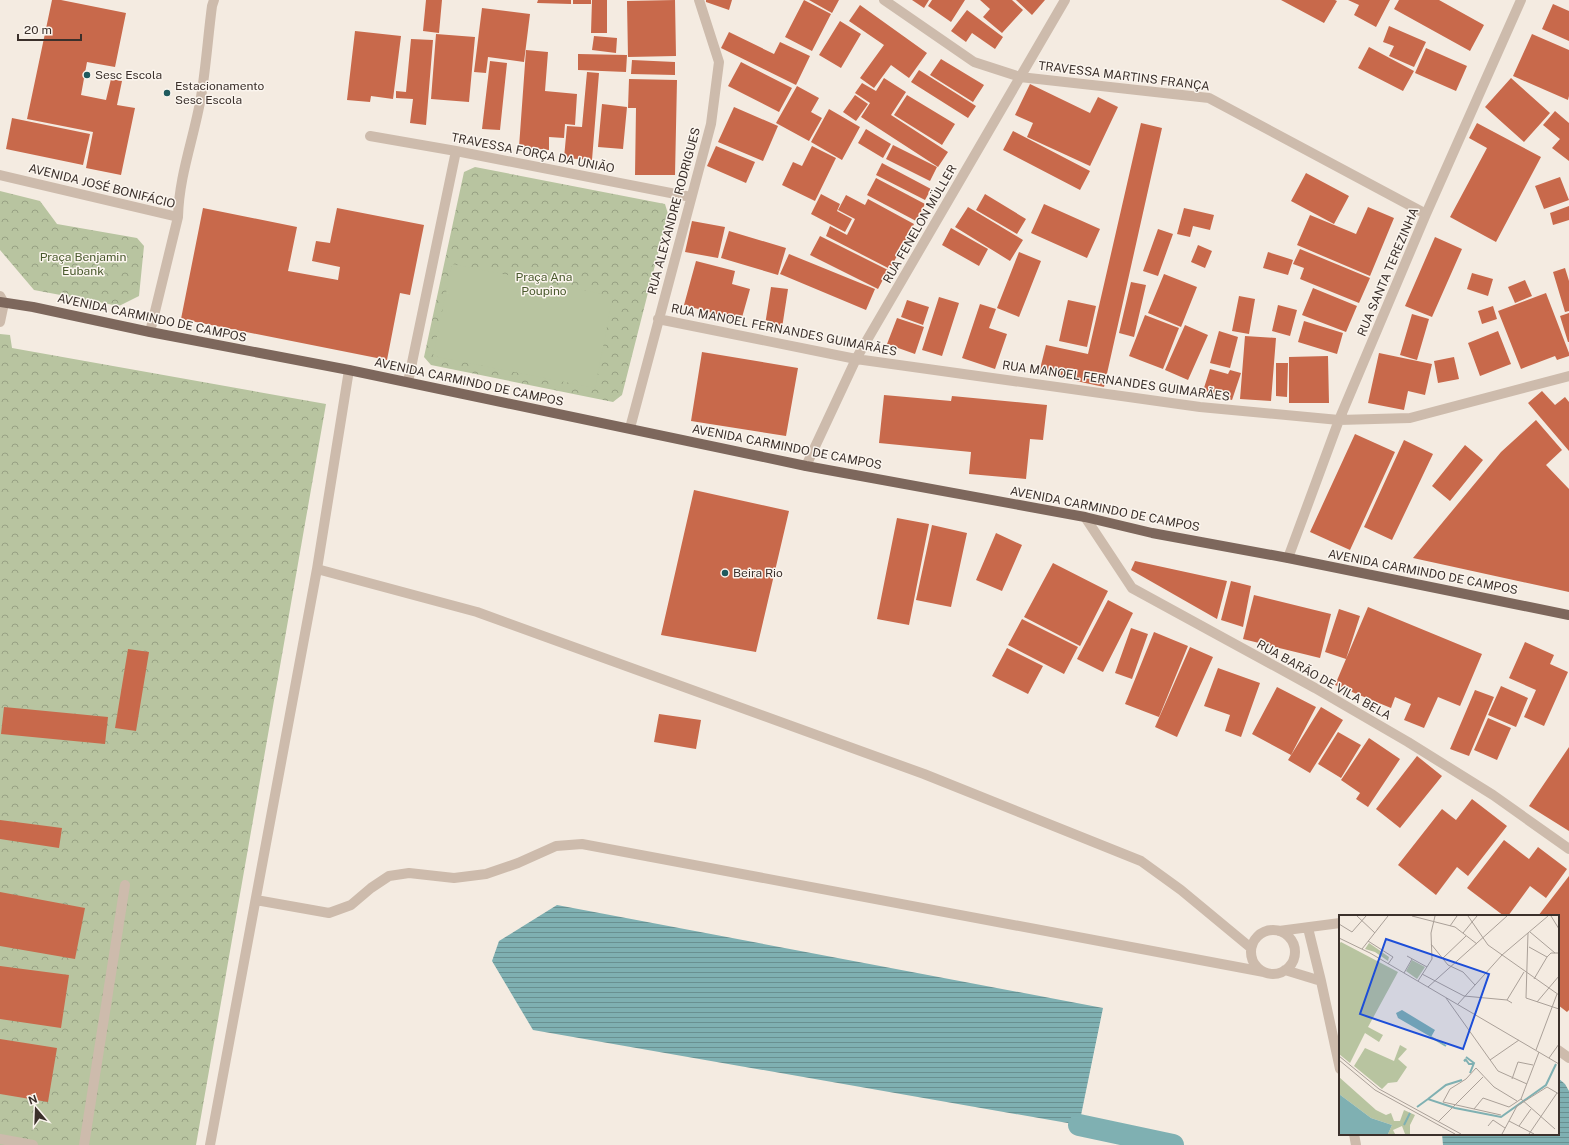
<svg xmlns="http://www.w3.org/2000/svg" width="1569" height="1145" viewBox="0 0 1569 1145" font-family="'Public Sans',sans-serif">
<style>
.forest{fill:url(#forest-crowns)}
.pitch{fill:#b8c4a0}
.water{fill:url(#water-rules)}
.lines{fill:none;stroke-linecap:round;stroke-linejoin:round}
.canal{stroke:#7fb0b2;stroke-width:22}
.building{fill:#c8694b}
.minor{stroke:#cdbbac;stroke-width:10}
.major{stroke:#7d675c;stroke-width:10}
.poi-dot{fill:#1f5a5e;stroke:#fbf5ee;stroke-width:1.5}
.labels{text-anchor:middle;stroke-width:3;stroke-linejoin:round;paint-order:stroke}
.poi-label{font-size:12px;fill:#3b302b;stroke:#fbf5ee;text-anchor:start}
.street-label{font-size:12px;fill:#3b302b;stroke:#fbf5ee}
.park-label{font-size:12px;fill:#4a5a2e;stroke:#fbf5ee}
.inset-river{fill:none;stroke:#7fb0b2;stroke-width:2}
.inset-road{fill:none;stroke:#aaa098;stroke-width:1}
.view{fill:#1d4ed8;fill-opacity:0.15;stroke:#1d4ed8;stroke-width:2}
.inset-edge{fill:none;stroke:#3b302b;stroke-width:2}
</style>
<defs>
<pattern id="forest-crowns" width="20" height="18" patternUnits="userSpaceOnUse"><rect width="20" height="18" fill="#b8c4a0"/><path d="M2 6a3 3 0 1 1 6 0M12 15a3 3 0 1 1 6 0" fill="none" stroke="#97a083"/></pattern>
<pattern id="water-rules" width="6" height="5" patternUnits="userSpaceOnUse"><rect width="6" height="5" fill="#7fb0b2"/><path d="M0 2.5h6" fill="none" stroke="#699091"/></pattern>
</defs>
<rect width="100%" height="100%" fill="#f4ebe1"/>
<path class="forest" d="M475,167L665,204L668,214L622,395L613,402L431,365L424,357L464,172Z
M0,191L40,201L57,224L137,238L144,246L139,296L119,306L34,290L0,250Z
M0,334L10,335L12,348L326,404L196,1145H0Z"/>
<path class="pitch" d="M452,264L613,296L595,388L433,356Z"/>
<path class="water" d="M557,905L1103,1008L1079,1125L533,1030L492,961L499,941Z
M1558,1078L1565,1084L1569,1091V1145H1443L1442,1134H1558Z"/>
<g class="lines">
<path class="canal" d="M1079,1125L1173,1145"/>
</g>
<path class="building" d="M52,0H61L126,13L115,67L87,62L81,95L106,100L111,79L122,81L117,105L135,108L121,175L86,168L93,132L27,119Z
M426,0H442L439,33L423,31Z
M538,0H571V4L537,3Z
M573,0H591V4H573Z
M592,0H607V33H591Z
M675,0L676,56L628,57L627,1Z
M706,0H732L729,10L706,2Z
M804,0L831,14L812,51L785,37Z
M809,0H839L832,13Z
M912,0H929L924,8Z
M932,0H965L951,22L928,6Z
M980,0H1012L1023,10L1002,33L983,17L990,9Z
M1016,0H1045L1032,15Z
M1281,0H1335L1337,1L1324,23Z
M1348,0H1390L1376,27L1354,15L1359,5Z
M1399,0H1439L1484,25L1470,51L1394,9Z
M1553,4L1569,11V41L1542,29Z
M860,5L927,53L909,78L891,65L874,88L860,78L884,45L849,21Z
M482,8L530,14L524,62L488,57L486,73L474,72Z
M967,10L1003,37L995,49L972,33L966,42L951,31Z
M840,21L861,34L841,68L819,55Z
M1389,26L1426,42L1414,67L1389,56L1394,46L1383,42Z
M355,31L401,36L393,99L371,96L370,102L347,100Z
M729,32L774,54L780,42L810,56L796,85L721,48Z
M436,34L475,37L469,102L431,99Z
M1532,34L1569,50V96L1568,100L1513,76Z
M594,36L617,38L616,53L592,50Z
M411,39L433,40L426,125L410,123L413,99L396,98V91L406,92Z
M1369,47L1414,71L1403,91L1358,68Z
M1426,48L1467,66L1456,91L1415,73Z
M526,50L548,52L545,91L577,94L575,125L565,124L564,138L549,137V150L519,147Z
M578,54L627,55L626,72L578,70Z
M941,59L984,85L973,102L930,75Z
M632,60L675,62V75L631,74Z
M490,61L507,63L500,130L482,129Z
M741,62L792,88L779,112L728,86Z
M919,70L976,106L968,118L911,82Z
M587,72L599,73L592,160L564,158L567,126L582,127Z
M884,78L906,92L891,115L948,152L938,167L861,117L870,103L855,93L862,83L876,91Z
M1511,78L1550,113L1524,142L1485,107Z
M629,79L677,80L675,175H635L636,108H628Z
M1030,84L1090,113L1098,97L1118,107L1090,166L1027,137L1033,123L1015,115Z
M797,86L819,98L811,112L822,118L809,141L776,123Z
M855,95L868,104L856,121L843,112Z
M907,95L955,124L942,145L894,115Z
M602,104L627,107L623,149L598,147Z
M734,107L778,126L763,161L718,142Z
M829,109L860,127L842,160L811,142Z
M1555,111L1569,123V161L1552,148L1560,139L1543,125Z
M12,118L90,134L83,165L6,149Z
M1141,123L1162,128L1104,387L1039,373L1046,345L1088,354Z
M1477,123L1541,157L1496,242L1450,217L1487,148L1469,138Z
M866,129L891,144L883,158L858,143Z
M1013,131L1090,171L1080,190L1003,150Z
M893,145L937,167L930,181L886,159Z
M716,146L755,162L746,183L707,166Z
M812,146L836,158L815,201L782,185L793,162L802,166Z
M882,163L931,189L925,200L876,175Z
M1306,173L1349,196L1334,224L1291,201Z
M1560,177L1569,200L1544,209L1535,186Z
M876,178L925,204L916,221L867,195Z
M821,194L840,204L837,211L852,219L845,232L811,214Z
M985,194L1026,219L1017,234L976,210Z
M846,195L865,205L868,199L914,224L890,269L826,236L830,226L847,235L855,219L838,210Z
M1044,204L1100,229L1087,258L1031,233Z
M1569,206V220L1553,225L1550,213Z
M968,207L1023,240L1010,261L955,227Z
M1368,207L1394,218L1370,276L1297,245L1310,215L1356,234Z
M203,208L297,227L288,271L338,280L340,267L312,261L316,241L330,243L337,208L424,225L410,295L400,293L387,360L181,319Z
M1184,208L1214,215L1210,230L1193,226L1190,237L1177,234Z
M692,221L725,227L718,258L685,252Z
M951,228L988,249L979,266L942,245Z
M1158,229L1173,234L1158,276L1143,271Z
M729,231L786,248L778,275L721,258Z
M820,236L888,270L878,289L810,255Z
M1435,237L1462,249L1432,317L1405,306Z
M1198,245L1212,251L1205,268L1191,262Z
M1300,249L1370,278L1359,303L1300,279L1304,268L1293,264Z
M1019,252L1041,261L1019,317L997,308Z
M1268,252L1293,260L1288,275L1263,268Z
M789,254L875,289L866,310L780,274Z
M696,261L735,271L732,284L750,289L741,321L684,305Z
M1565,268L1569,281V311L1565,312L1553,272Z
M1472,273L1493,279L1488,296L1467,289Z
M1164,274L1197,287L1181,327L1148,313Z
M1525,280L1532,296L1515,303L1508,287Z
M1131,282L1146,285L1134,337L1119,333Z
M771,287L788,289L782,328L765,325Z
M1313,288L1357,306L1346,332L1302,315Z
M1546,293L1569,353V356L1557,360L1555,356L1521,369L1498,311Z
M1239,296L1255,299L1249,334L1232,331Z
M939,297L959,303L942,356L922,350Z
M907,300L929,307L923,325L901,317Z
M1068,300L1096,306L1087,347L1059,341Z
M980,304L996,309L989,328L1007,334L995,369L962,358Z
M1278,305L1297,310L1290,336L1272,331Z
M1493,306L1497,319L1482,324L1478,311Z
M1569,313V342H1568L1560,316Z
M1412,314L1429,319L1417,360L1400,355Z
M1145,315L1179,328L1163,369L1129,356Z
M897,318L924,327L915,354L887,344Z
M1304,321L1343,333L1337,354L1298,342Z
M1185,325L1208,335L1188,380L1165,370Z
M1219,331L1238,337L1230,368L1210,363Z
M1498,331L1511,364L1480,376L1468,343Z
M1245,336L1276,338L1271,401L1240,399Z
M702,352L798,368L786,436L691,421Z
M1379,353L1432,364L1425,395L1408,391L1404,410L1368,403Z
M1328,356L1329,403H1289V357Z
M1454,357L1459,379L1438,383L1434,361Z
M1276,363H1288L1287,397L1276,396Z
M1210,369L1228,374L1230,370L1241,373L1232,400L1203,391Z
M1542,391L1555,405L1565,397L1569,402V451L1528,403Z
M884,395L951,401L952,396L1047,405L1043,440L1030,439L1026,479L969,474L971,452L879,443Z
M1536,420L1562,450L1546,465L1569,489V592L1413,558L1501,452Z
M1355,434L1395,452L1350,550L1310,532Z
M1404,440L1433,454L1392,540L1364,527Z
M1465,445L1483,460L1450,501L1432,486Z
M694,490L789,511L756,652L661,635Z
M897,518L929,524L909,625L877,619Z
M932,525L967,533L951,607L916,600Z
M996,533L1022,545L1002,591L976,580Z
M1135,561L1227,581L1217,619L1131,570Z
M1053,563L1108,591L1080,646L1024,617Z
M1231,581L1251,586L1243,627L1221,620Z
M1254,595L1331,614L1320,658L1243,639Z
M1108,600L1133,613L1103,672L1077,659Z
M1368,607L1482,654L1460,706L1438,697L1424,728L1404,720L1411,704L1395,697L1391,708L1335,685Z
M1339,609L1360,616L1346,659L1325,652Z
M1022,619L1078,647L1064,674L1008,645Z
M1131,628L1148,634L1132,679L1115,673Z
M1154,632L1188,646L1159,717L1125,704Z
M1525,642L1554,655L1550,664L1568,672L1544,726L1524,717L1536,690L1509,678Z
M1190,647L1213,657L1177,737L1155,727Z
M1007,648L1043,666L1028,694L992,676Z
M128,649L149,652L136,731L115,728Z
M1218,668L1260,683L1241,737L1225,731L1230,715L1204,706Z
M1501,686L1528,698L1516,727L1488,715Z
M1277,687L1316,707L1291,755L1252,734Z
M1475,690L1494,697L1469,756L1450,749Z
M4,707L108,717L105,744L1,734Z
M1321,707L1343,720L1310,773L1288,760Z
M659,714L701,720L696,749L654,742Z
M1488,718L1511,728L1497,760L1474,750Z
M1338,732L1361,745L1341,778L1318,764Z
M1369,738L1400,759L1368,807L1356,799L1360,793L1341,780Z
M1569,747V831L1529,806Z
M1417,756L1442,776L1400,828L1376,809Z
M1472,799L1507,826L1468,876L1457,867L1436,895L1398,865L1442,809L1456,820Z
M0,820L62,828L59,848L0,839Z
M1504,840L1529,859L1538,847L1567,869L1546,898L1530,886L1508,916H1504L1467,888Z
M1569,876V1010L1567,1012L1558,1005V916H1538Z
M0,892L85,908L75,959L0,946Z
M0,966L69,975L61,1028L0,1019Z
M0,1039L57,1048L48,1102L0,1094Z"/>
<g class="lines">
<path class="minor" d="M884,0L974,62L1020,77L1209,98L1426,214
M370,136L456,151L691,197
M0,175L178,217L150,332
M178,217C179,175 194,138 201,97C206,67 208,36 212,6L214,0
M0,296L4,303L0,322
M658,319L856,359L1200,407L1339,420L1410,418L1569,376
M408,382L456,151
M630,428L711,124L719,62L699,0
M806,466L856,359L1065,0
M1085,517L1132,588L1315,688L1408,742L1493,795L1569,849
M1288,558L1339,420L1426,214L1521,0
M317,569L477,612L924,774L1141,861L1181,890L1251,948
M256,900L329,913L351,905L371,888L389,876L409,873L454,878L486,874L518,863L556,846L582,844L1264,972
M1308,928L1321,981L1340,1069
M1251 952a22 22 0 1 1 44 0a22 22 0 1 1-44 0Z
M1279,931L1340,923
M1285,970L1321,981
M1558,1050L1569,1058
M1354,1134L1356,1145
M0,1139L33,1145
M84,1145L125,885
M210,1145L317,569L349,370"/>
<path class="major" d="M0,302L33,307L150,332L349,370L806,466L1085,517L1152,533L1288,558L1569,615"/>
</g>
<g class="poi-dot">
<circle cx="87" cy="75" r="4"/>
<circle cx="167" cy="93" r="4"/>
<circle cx="725" cy="573" r="4"/>
</g>
<g class="labels">
<g class="poi-label">
<text x="95" y="79">Sesc Escola</text>
<text x="175" y="90">Estacionamento<tspan x="175" dy="14">Sesc Escola</tspan></text>
<text x="733" y="577">Beira Rio</text>
</g>
<g class="street-label">
<text transform="translate(1124 76) rotate(7)" y="4">TRAVESSA MARTINS FRANÇA</text>
<text transform="translate(533 153) rotate(11)" y="4">TRAVESSA FORÇA DA UNIÃO</text>
<text transform="translate(102 186) rotate(14)" y="4">AVENIDA JOSÉ BONIFÁCIO</text>
<text transform="translate(674 211) rotate(-75)" y="4">RUA ALEXANDRE RODRIGUES</text>
<text transform="translate(920 224) rotate(-60)" y="4">RUA FENELON MÜLLER</text>
<text transform="translate(1388 272) rotate(-67)" y="4">RUA SANTA TEREZINHA</text>
<text transform="translate(152 318) rotate(12)" y="4">AVENIDA CARMINDO DE CAMPOS</text>
<text transform="translate(784 330) rotate(11)" y="4">RUA MANOEL FERNANDES GUIMARÃES</text>
<text transform="translate(1116 381) rotate(8)" y="4">RUA MANOEL FERNANDES GUIMARÃES</text>
<text transform="translate(469 382) rotate(12)" y="4">AVENIDA CARMINDO DE CAMPOS</text>
<text transform="translate(787 447) rotate(11)" y="4">AVENIDA CARMINDO DE CAMPOS</text>
<text transform="translate(1105 509) rotate(11)" y="4">AVENIDA CARMINDO DE CAMPOS</text>
<text transform="translate(1423 572) rotate(11)" y="4">AVENIDA CARMINDO DE CAMPOS</text>
<text transform="translate(1324 680) rotate(29)" y="4">RUA BARÃO DE VILA BELA</text>
</g>
<g class="park-label">
<text x="83" y="261">Praça Benjamin<tspan x="83" dy="14">Eubank</tspan></text>
<text x="544" y="281">Praça Ana<tspan x="544" dy="14">Poupino</tspan></text>
</g>
</g>
<g transform="translate(1339 915)">
<rect width="220" height="220" fill="#f4ebe1"/>
<path d="M61,130L68,134L59,144L68,152L58,167L49,168L43,174L15,151L26,133L55,146Z" fill="#b8c4a0"/>
<path d="M2,27L59,57L29,112L44,120L40,127L26,118L11,148L0,139V29ZM30,28L50,42L49,46L36,37L26,34ZM73,45L86,52L78,64L67,56ZM0,162L37,195L47,200L52,198L55,206H61L65,195L76,200L71,210V219H66L63,211L54,215L56,219H49L53,210L32,203L0,179Z" fill="#b8c4a0"/>
<path d="M63,95L96,115L92,122L59,103L57,98ZM0,179L32,203L53,210L49,219H0Z" fill="#7fb0b2"/>
<path class="inset-river" d="M92,122L107,131M127,142L135,148L131,158M127,144L125,146L127,145L130,149H135M89,184L107,170L123,165M78,192L89,184L116,193L162,202L207,170L217,149M65,210L71,198"/>
<path class="inset-road" d="M18,1L36,18M73,1L116,12L138,29M129,1L149,30L220,80M212,1L220,14M0,9L13,17L27,1M111,11L118,1M191,17L216,38M124,18L138,1M189,18L187,83L220,94M0,23L31,38L220,149M29,26L54,42L49,49M92,29L109,50L124,57L136,70M190,32L208,42L212,38H220M23,34L49,1M68,41L88,52M104,43L127,21M65,58L73,44M83,59L125,81L168,85L173,88M195,64L208,42M79,66L93,44L92,18L96,1M89,72L168,1M107,83L159,156L188,169M168,85L185,57M198,87L220,61M119,89L163,40L209,1M197,135L218,79M0,141L40,174L122,219M210,143L220,129M0,145L36,175L116,219M151,145L180,125M173,164L179,147L194,150M182,184L216,214M135,194L144,183L170,192L182,184L200,137M162,200L104,187L111,174L127,164L137,153L155,172L178,186M170,206L195,219M99,207L144,162M149,211L154,205L166,213M180,211L192,194M163,219L178,191L208,172L220,179M190,219L218,178"/>
<path class="view" d="M47,24L150,59L124,134L21,99Z"/>
<rect width="220" height="220" class="inset-edge"/>
</g>
<g transform="translate(36 1109) rotate(341)" stroke="#fbf5ee" stroke-width="3" paint-order="stroke">
<path d="M0-3L7 15L0 10L-7 15Z" fill="#3b302b"/>
<text y="-6" font-size="11" font-weight="bold" text-anchor="middle" fill="#3b302b">N</text>
</g>
<path d="M18 34v6h63v-6" fill="none" stroke="#3b302b" stroke-width="2"/>
<text x="24" y="34" font-size="12" fill="#3b302b" stroke="#fbf5ee" stroke-width="3" paint-order="stroke">20 m</text>
</svg>
